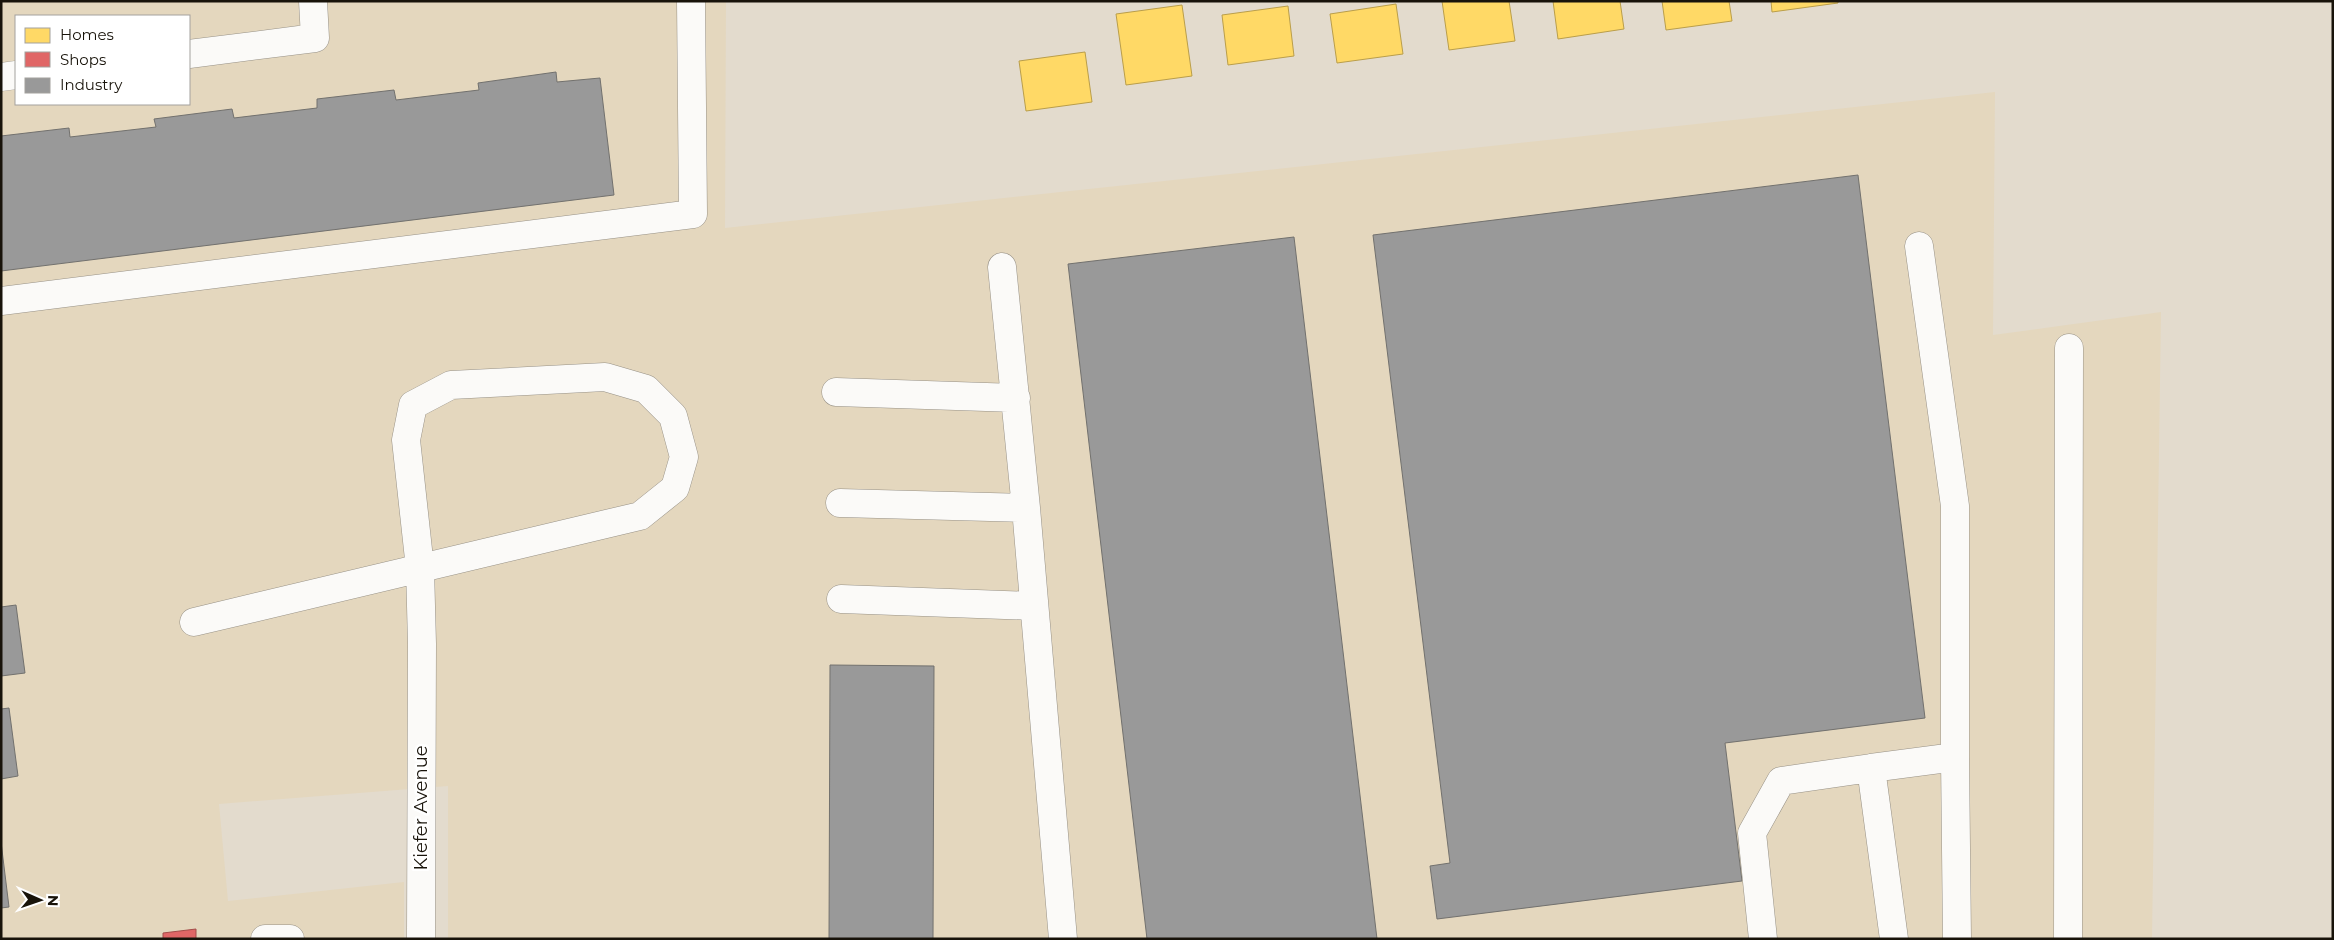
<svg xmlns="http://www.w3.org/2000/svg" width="2334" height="940" viewBox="0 0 2334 940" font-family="Montserrat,sans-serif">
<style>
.built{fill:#e4d7be;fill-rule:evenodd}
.homes{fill:#ffd966;stroke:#ba9e4a}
.shops{fill:#e06666;stroke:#a44d4a}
.industry{fill:#999;stroke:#72716e}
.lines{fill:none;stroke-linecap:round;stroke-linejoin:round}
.minor-casing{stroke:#979186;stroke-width:29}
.minor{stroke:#fbfaf8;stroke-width:28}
.labels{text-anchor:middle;stroke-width:5;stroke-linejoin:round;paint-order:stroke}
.street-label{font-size:18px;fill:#18130a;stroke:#fff}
</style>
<rect width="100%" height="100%" fill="#e3dbcd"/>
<path class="built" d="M1,1H726L725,228L1995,92L1993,335L2161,312L2152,939H448V786L219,804L228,901L404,882V939H1ZM16,16H189V104H16Z"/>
<path class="homes" d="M1442,1H1509L1515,41L1449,50Z
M1553,1H1620L1624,29L1558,39Z
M1662,1H1729L1732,21L1666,30Z
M1771,1H1838V3L1772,12Z
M1396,4L1403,54L1337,63L1330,14Z
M1182,5L1192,76L1126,85L1116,14Z
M1288,6L1294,56L1228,65L1222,15Z
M1085,52L1092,102L1026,111L1019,61Z"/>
<path class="shops" d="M196,929V939H163V933Z"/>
<path class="industry" d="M556,72L557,82L600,78L614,195L1,271V136L69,128L70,137L156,127L154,119L232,109L234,118L317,108V99L394,90L396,100L479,90L478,83Z
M1858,175L1925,718L1725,743L1742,881L1437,919L1430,866L1450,863L1373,235Z
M1294,237L1377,939H1147L1068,264Z
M16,605L25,673L1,676V607Z
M830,665L934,666L933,939H829Z
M9,708L18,776L1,779V709Z
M1,842L9,907L1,908Z"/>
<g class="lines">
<defs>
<path id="minor" d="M189,54L315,38L313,1
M1,77L16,75
M1002,267L1026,508L1063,939
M1,301L693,214L691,1
M836,392L1016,398
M840,503L1026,508
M841,599L1034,606
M194,622L640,516L675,488L684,457L673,416L646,389L605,377L451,385L413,405L406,440L420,568L422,644L421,939
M1955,757L1957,939
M265,939H290
M1763,939L1752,833L1781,781L1871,768
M1894,939L1871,768L1955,757V506L1919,246
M2068,939L2069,348"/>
</defs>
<use href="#minor" class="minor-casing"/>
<use href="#minor" class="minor"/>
</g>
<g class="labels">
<g class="street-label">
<text transform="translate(421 808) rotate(-90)" y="6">Kiefer Avenue</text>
</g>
</g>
<rect width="2334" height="940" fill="none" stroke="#18130a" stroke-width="5"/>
<rect x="15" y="15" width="175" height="90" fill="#ffffff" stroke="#a3a19d"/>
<rect x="25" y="28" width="25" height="15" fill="#ffd966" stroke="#a3a19d"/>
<text x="60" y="40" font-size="15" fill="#18130a">Homes</text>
<rect x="25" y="52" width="25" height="15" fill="#e06666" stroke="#a3a19d"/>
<text x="60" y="65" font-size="15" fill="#18130a">Shops</text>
<rect x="25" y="78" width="25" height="15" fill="#999999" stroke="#a3a19d"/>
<text x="60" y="90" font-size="15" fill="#18130a">Industry</text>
<g transform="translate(40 900) rotate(92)" stroke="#ffffff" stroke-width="4" paint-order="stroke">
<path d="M0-4L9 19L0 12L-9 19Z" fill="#18130a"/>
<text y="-8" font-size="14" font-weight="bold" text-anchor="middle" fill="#18130a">N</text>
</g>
</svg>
